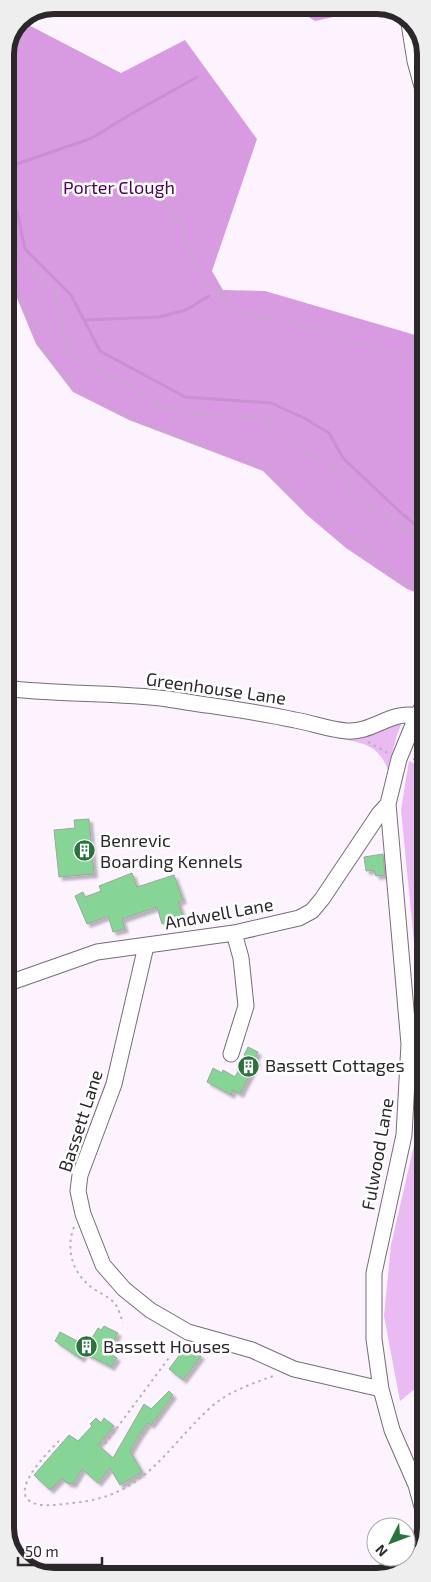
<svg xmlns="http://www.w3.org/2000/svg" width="431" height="1582" viewBox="0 0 431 1582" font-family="'Exo 2',sans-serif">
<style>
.green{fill:#eabaf2}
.forest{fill:#d89be1}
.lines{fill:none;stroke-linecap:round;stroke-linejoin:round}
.stream{stroke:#ca8ed3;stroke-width:3}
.building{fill:#86d597;stroke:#9ca79e;filter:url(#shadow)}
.minor-casing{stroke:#766d77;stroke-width:17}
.path{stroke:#b8b0b9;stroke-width:2;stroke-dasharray:2.5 4;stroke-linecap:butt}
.minor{stroke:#fff;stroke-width:15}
.labels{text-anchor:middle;stroke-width:5;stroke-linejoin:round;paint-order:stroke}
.park-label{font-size:18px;fill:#4f005a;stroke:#fff}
.street-label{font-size:18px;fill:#2b272b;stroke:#fff}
.poi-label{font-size:18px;fill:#2b272b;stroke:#fff;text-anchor:start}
.rim{fill:none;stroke:#2b272b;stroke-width:6}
</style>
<defs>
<filter id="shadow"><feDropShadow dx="3.5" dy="3.5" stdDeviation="1" flood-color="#0004"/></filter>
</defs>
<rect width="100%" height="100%" fill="#fdf3ff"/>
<path class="green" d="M403,720L397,735L388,770C378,743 361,743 336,738Z
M409,761L425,768L426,1380L400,1401L384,1316L391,1245L419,1124L425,1054L401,810Z"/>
<path class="forest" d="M289,5H383L384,6L315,21Z
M19,20L121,73L185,40L257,139L212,271L223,290L265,291L422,337L425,348V596L407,589L346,548L307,515L263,471L129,420L73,392L36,344L5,269V54Z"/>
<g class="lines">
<path class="stream" d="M5,168L92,138L126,117L197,77
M5,205L17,211L25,249L71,295L100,351L185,397L271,403L304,418L329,433L343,458L399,511L425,533
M84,320L159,317L186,310L209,296"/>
</g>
<path class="building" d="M89,819L94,874L59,877L54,830L75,828L74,820Z
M383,854L385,875L376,876L374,870L366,871L364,857Z
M132,873L137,887L174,875L183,900L178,902L183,917L162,924L157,907L122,919L125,929L113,932L108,916L87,924L75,896L83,892L85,897L101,891L99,886Z
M248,1047L258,1052L254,1060L257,1061L240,1094L233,1090L231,1095L207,1082L213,1068L222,1073L223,1070L235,1077L246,1056L244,1055Z
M104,1326L118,1333L107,1352L117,1358L111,1367L84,1353L81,1359L55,1341L60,1332L79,1342L81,1339L89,1343L98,1328L101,1330Z
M187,1345L201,1356L183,1380L169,1369Z
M169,1391L173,1395L151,1425L148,1423L140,1434L130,1451L142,1472L120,1485L110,1468L98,1483L82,1469L73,1484L67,1483L62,1478L50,1490L34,1475L69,1435L78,1441L92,1426L90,1424L96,1418L101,1423L104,1418L114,1426L98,1445L113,1458L144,1404L151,1409Z"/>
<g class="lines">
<defs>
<path id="minor" d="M408,17L415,61L425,97
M5,688C59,695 114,692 168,699C210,706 254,711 295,720C312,723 330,730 347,731C372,733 392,710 416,716
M425,702L415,720L399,759L388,804L409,1044L404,1135L374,1273V1339L381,1389L392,1430L416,1485L426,1521
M146,946L114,1084L80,1175L78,1191L83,1214L103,1265L124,1289L150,1310L188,1332L252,1350L294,1369L381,1389
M6,984L97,952L234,933L299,918L312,911L322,899L379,814L388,804
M231,1054L246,1006L241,958L234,933"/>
</defs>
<use href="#minor" class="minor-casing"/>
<path class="path" d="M132,177L155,192L174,213L194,260L204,276L228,303L246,317L284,320L371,347L425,358
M6,242L12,271L41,347L75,388L156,429L264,464L305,505L403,581L425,590
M7,242L55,294L68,352C89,367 110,376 133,387C142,392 149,400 158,404C191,419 227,416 262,416L293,444L343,473L352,488L369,507L425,544
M368,742L388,753
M413,759L425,762
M74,1227C65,1250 73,1275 94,1289C101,1294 110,1297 116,1305C119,1310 121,1317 123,1323
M59,1441C46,1454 0,1500 42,1505C52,1506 62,1504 72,1503C145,1497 163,1451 211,1407C229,1391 254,1383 276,1375
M105,1444L180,1343"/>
<use href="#minor" class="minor"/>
</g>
<defs>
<symbol id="building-disc" viewBox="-11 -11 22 22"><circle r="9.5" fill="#2b723f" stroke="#fff"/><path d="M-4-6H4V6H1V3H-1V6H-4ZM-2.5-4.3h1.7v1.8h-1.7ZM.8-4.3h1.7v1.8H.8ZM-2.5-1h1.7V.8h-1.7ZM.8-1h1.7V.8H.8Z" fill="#fff"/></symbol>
</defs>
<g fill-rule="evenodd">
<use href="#building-disc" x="72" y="838" width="25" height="25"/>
<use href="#building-disc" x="236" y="1054" width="25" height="25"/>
<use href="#building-disc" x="74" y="1334" width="25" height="25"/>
</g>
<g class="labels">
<g class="park-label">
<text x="119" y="194">Porter Clough</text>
</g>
<g class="street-label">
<text transform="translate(216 689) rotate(8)" y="6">Greenhouse Lane</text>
<text transform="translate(219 914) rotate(-10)" y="6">Andwell Lane</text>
<text transform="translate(81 1121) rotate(-72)" y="6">Bassett Lane</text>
<text transform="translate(378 1154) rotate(-80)" y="6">Fulwood Lane</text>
</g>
<g class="poi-label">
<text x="100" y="847">Benrevic<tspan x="100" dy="21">Boarding Kennels</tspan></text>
<text x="265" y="1072">Bassett Cottages</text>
<text x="103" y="1353">Bassett Houses</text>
</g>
</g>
<path d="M0 0H431V1582H0ZM54 14H377A40 40 0 0 1 417 54V1528A40 40 0 0 1 377 1568H54A40 40 0 0 1 14 1528V54A40 40 0 0 1 54 14Z" fill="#eee" fill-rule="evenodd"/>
<path class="rim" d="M54 14H377A40 40 0 0 1 417 54V1528A40 40 0 0 1 377 1568H54A40 40 0 0 1 14 1528V54A40 40 0 0 1 54 14Z"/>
<g transform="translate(391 1542) rotate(228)"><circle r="24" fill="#ffffff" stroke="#aaa9aa"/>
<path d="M0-4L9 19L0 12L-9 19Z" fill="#2b723f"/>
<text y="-8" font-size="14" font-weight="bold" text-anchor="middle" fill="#2b272b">N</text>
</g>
<path d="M18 1557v8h84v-8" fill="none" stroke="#2b272b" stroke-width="2.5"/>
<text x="25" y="1557" font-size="15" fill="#2b272b" stroke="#ffffff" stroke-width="4" paint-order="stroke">50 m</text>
</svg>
